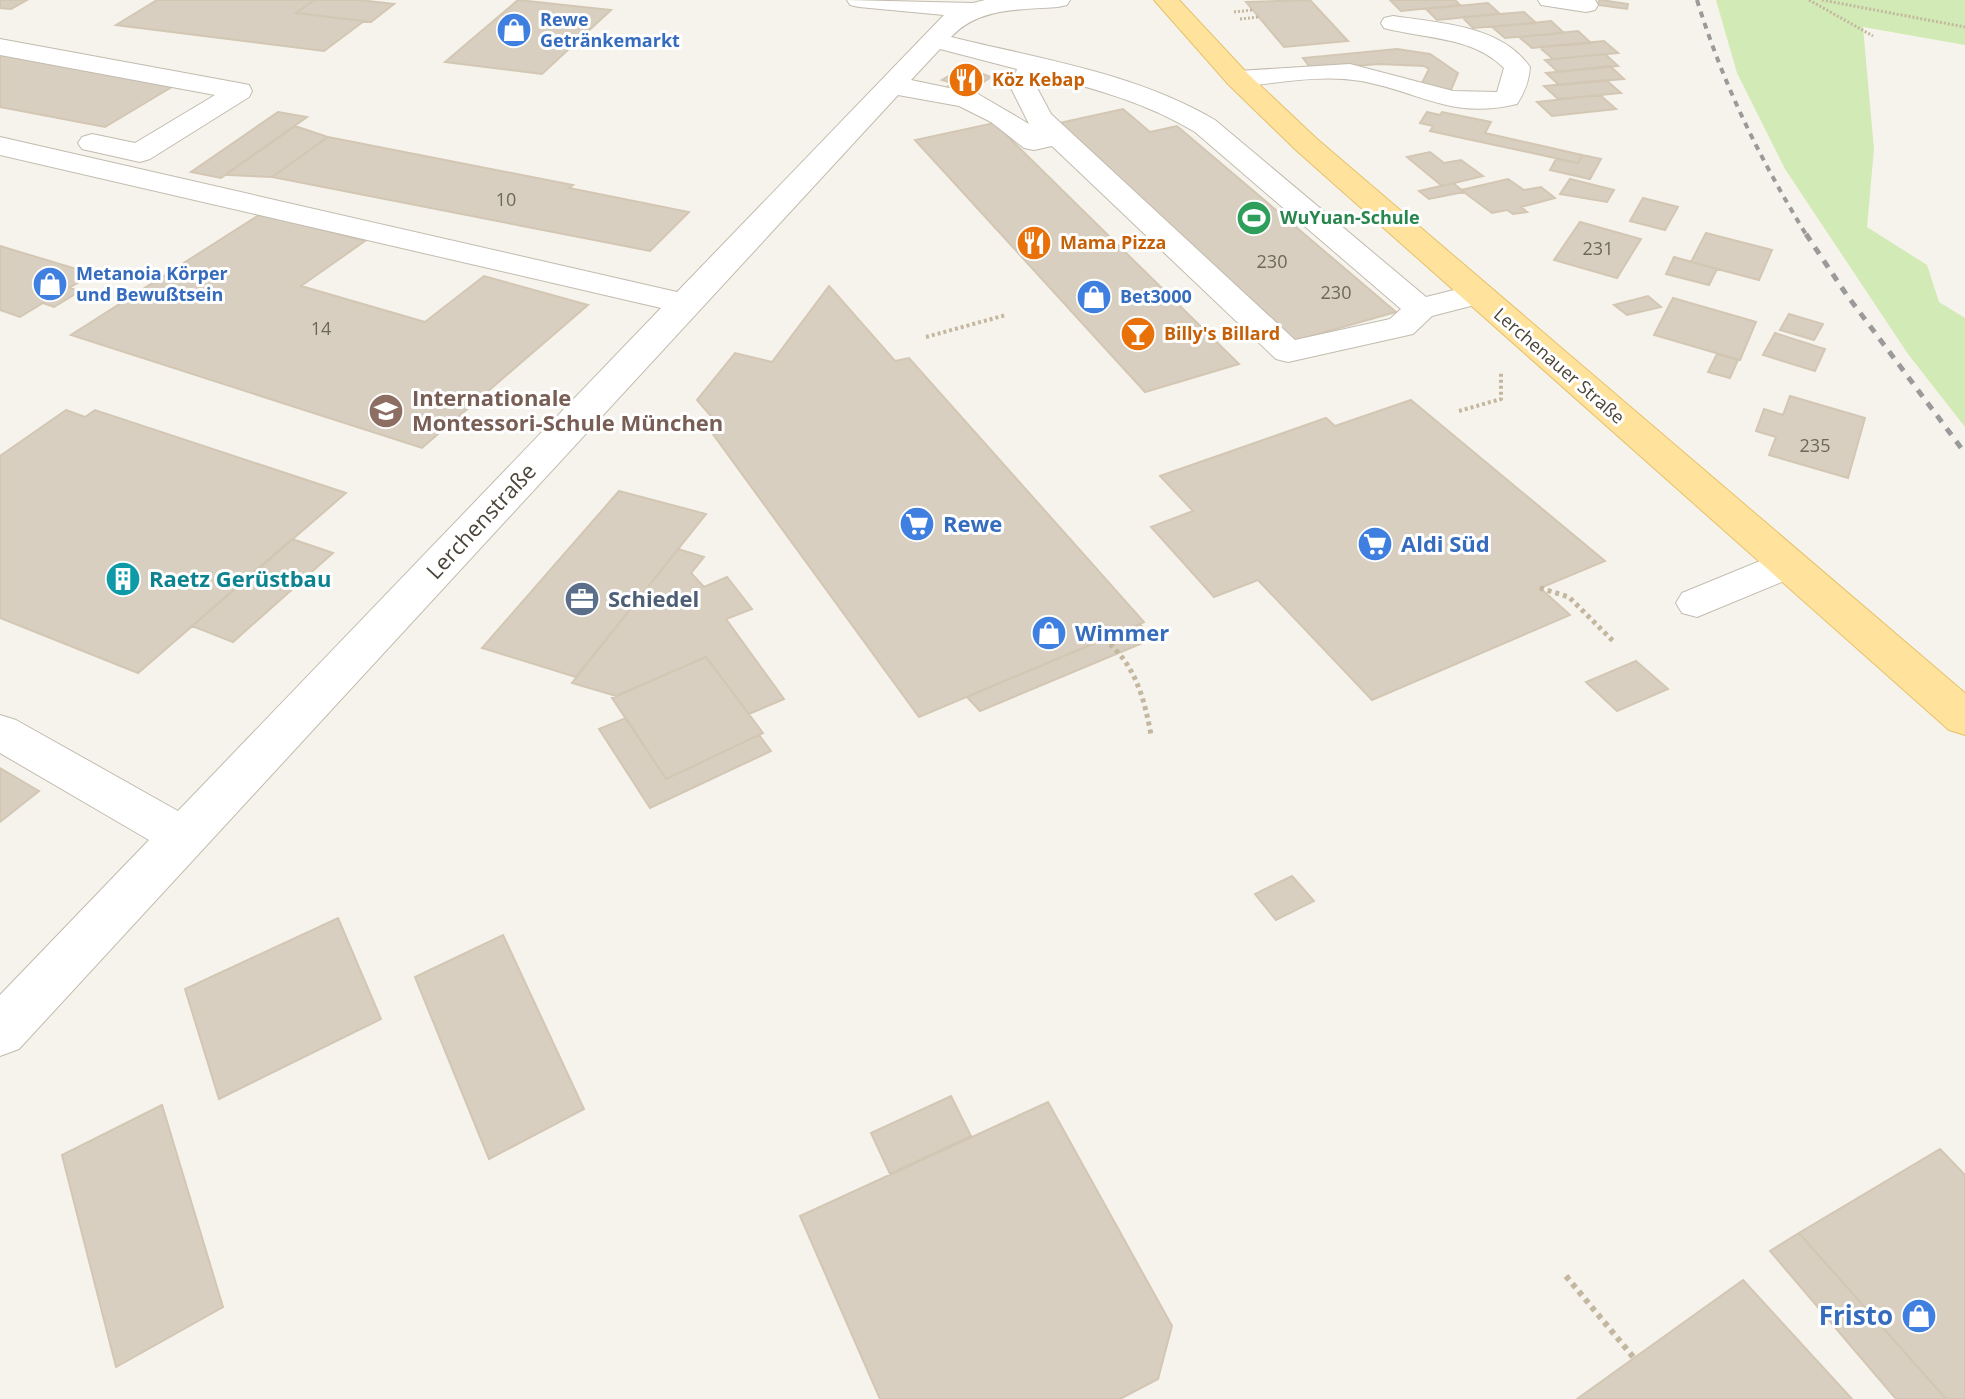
<svg xmlns="http://www.w3.org/2000/svg" width="1965" height="1399" viewBox="0 0 1965 1399" font-family="'Open Sans',sans-serif">
<style>
.green{fill:#d2eab5}
.building{fill:#d8cfc1;stroke:#d3c7b4;stroke-width:2}
.lines{fill:none;stroke-linecap:round;stroke-linejoin:round}
.minor-casing{stroke:#c2bbae;stroke-width:2}
.major-casing{stroke:#e6c16a;stroke-width:2}
.path-far3{stroke:#c4b79f;stroke-width:3;stroke-dasharray:2 2;stroke-linecap:butt}
.path-far2{stroke:#c4b79f;stroke-width:4;stroke-dasharray:3 3;stroke-linecap:butt}
.path-far1{stroke:#c4b79f;stroke-width:5;stroke-dasharray:4 4;stroke-linecap:butt}
.path{stroke:#c4b79f;stroke-width:6;stroke-dasharray:5 5;stroke-linecap:butt}
.minor{fill:#fff;fill-rule:evenodd}
.major{fill:#ffe39c;fill-rule:evenodd}
.rail-far1{stroke:#9a9a9a;stroke-width:4;stroke-dasharray:6 6;stroke-linecap:butt}
.rail{stroke:#9a9a9a;stroke-width:5;stroke-dasharray:8 8;stroke-linecap:butt}
.labels{text-anchor:middle;stroke-width:6;stroke-linejoin:round;paint-order:stroke}
.far-shop-label{font-size:18px;font-weight:bold;fill:#366cbe;stroke:#fff;text-anchor:start}
.far-food-label{font-size:18px;font-weight:bold;fill:#c56008;stroke:#fff;text-anchor:start}
.number-label{font-size:18px;fill:#6e675b}
.far-leisure-label{font-size:18px;font-weight:bold;fill:#27864d;stroke:#fff;text-anchor:start}
.far-street-label{font-size:18px;fill:#4b4439;stroke:#fff}
.education-label{font-size:22px;font-weight:bold;fill:#785e54;stroke:#fff;text-anchor:start}
.street-label{font-size:22px;fill:#4b4439;stroke:#fff}
.shop-label{font-size:22px;font-weight:bold;fill:#366cbe;stroke:#fff;text-anchor:start}
.culture-label{font-size:22px;font-weight:bold;fill:#0d838f;stroke:#fff;text-anchor:start}
.service-label{font-size:22px;font-weight:bold;fill:#4e5e75;stroke:#fff;text-anchor:start}
.near-shop-label{font-size:26px;font-weight:bold;fill:#366cbe;stroke:#fff;text-anchor:end}
</style>
<rect width="100%" height="100%" fill="#f6f3ec"/>
<path class="green" d="M1716,0H1965V45L1863,27L1874,149L1867,227L1927,265L1939,302L1965,318V427L1908,354L1785,169L1737,73Z"/>
<path class="building" d="M0,0H27L11,9L0,8Z
M157,0H314L296,13L364,21L324,51L116,25Z
M314,0H359L394,4L371,22L296,13Z
M518,0L611,10L542,74L445,62Z
M1310,0L1348,41L1284,47L1246,2Z
M1390,0H1455L1460,5L1401,11Z
M1599,0H1601L1628,4L1627,9L1598,5Z
M1488,3L1500,14L1437,20L1426,9Z
M1524,12L1536,23L1473,28L1462,17Z
M1551,21L1564,33L1505,38L1492,27Z
M1578,31L1591,43L1532,48L1519,37Z
M1604,41L1618,53L1553,59L1539,47Z
M1397,49L1430,54L1458,73L1451,90L1421,85L1429,69L1424,66L1378,64L1312,70L1303,58Z
M0,52L175,85L105,127L0,107Z
M1605,54L1618,66L1558,72L1545,60Z
M1610,66L1624,79L1559,85L1546,73Z
M964,67L991,77L967,93L947,87L952,83L942,80Z
M1606,80L1621,93L1558,99L1544,86Z
M1600,95L1616,109L1552,116L1537,102Z
M1123,109L1150,132L1177,126L1396,312L1290,342L1059,123Z
M278,112L307,117L221,178L191,172Z
M1427,112L1440,115L1442,112L1491,122L1485,133L1582,155L1578,163L1430,131L1433,126L1420,123Z
M994,123L1239,364L1145,392L915,140Z
M295,126L328,137L272,177L225,175Z
M328,137L573,185L569,188L689,212L650,251L272,177Z
M1430,152L1444,163L1461,160L1483,176L1442,186L1407,157Z
M1582,155L1601,159L1590,179L1550,170L1556,159L1578,163Z
M1508,179L1524,190L1541,187L1555,198L1521,207L1527,212L1513,214L1507,210L1492,213L1461,190Z
M1570,179L1614,190L1607,202L1560,194Z
M1453,183L1464,192L1429,199L1419,191Z
M1643,198L1678,207L1665,230L1630,221Z
M262,213L365,241L301,286L425,322L484,276L588,305L422,448L71,335Z
M1580,222L1641,239L1617,278L1554,260Z
M1706,233L1772,250L1759,280L1691,262Z
M0,246L93,274L69,288L80,291L54,307L43,303L20,317L0,310Z
M1674,257L1717,269L1709,285L1666,274Z
M829,286L895,361L909,358L1144,622L919,717L707,426L717,423L697,400L735,353L772,362Z
M1648,296L1661,307L1627,315L1614,305Z
M1673,298L1756,322L1740,360L1654,335Z
M1789,314L1823,324L1814,340L1780,330Z
M1775,333L1825,349L1815,371L1763,355Z
M1717,354L1738,360L1730,378L1708,372Z
M1790,396L1865,418L1848,478L1769,455L1776,437L1756,431L1764,409L1783,415Z
M1411,400L1605,561L1540,588L1570,615L1372,700L1258,580L1214,597L1151,527L1193,511L1160,476L1326,418L1335,426Z
M66,410L85,417L95,410L346,493L138,673L0,618V456Z
M619,491L706,514L576,677L482,648Z
M292,539L333,553L233,642L192,626Z
M678,549L704,557L691,573L704,587L727,577L752,609L726,619L784,699L749,714L706,657L616,696L572,683Z
M1140,624L1152,639L980,711L967,697Z
M706,657L763,733L666,779L612,698Z
M1636,661L1668,689L1617,711L1586,682Z
M626,718L666,779L759,735L771,751L650,808L599,729Z
M0,768L39,791L0,822Z
M1292,876L1314,901L1276,920L1255,894Z
M338,918L381,1019L219,1099L185,989Z
M503,935L584,1109L489,1159L415,977Z
M951,1096L971,1136L890,1174L871,1133Z
M1048,1102L1172,1326L1158,1379L1120,1399H880L800,1216Z
M162,1105L223,1307L116,1367L62,1155Z
M1940,1149L1965,1175V1399H1946L1799,1233Z
M1799,1233L1946,1399H1896L1770,1251Z
M1743,1280L1852,1399H1577L1634,1358Z"/>
<g class="lines">
<defs>
<path id="minor" d="M847,0L973,3L985,0H1070L1067,5L1058,7C1020,10 979,7 951,37C1040,59 1135,73 1215,120L1426,297L1478,284L1490,287L1494,294L1490,301L1432,316L1413,334L1288,362L1276,359L1052,146L1034,150L1024,148L991,122L959,106L898,95L19,1049L0,1056V995L149,840L0,753V715L16,720L178,811L661,308L0,155V137L677,292L944,15L859,7L850,5ZM940,49L1017,69L1011,88L1029,124L978,94L911,80ZM1041,75C1096,89 1147,103 1195,132L1401,309L1390,319L1295,340L1051,114L1037,88Z
M1538,0H1595L1598,5L1595,10L1586,12L1541,5Z
M1393,16C1439,23 1501,25 1530,67C1529,81 1525,92 1517,104C1451,120 1421,92 1361,81C1321,74 1278,83 1238,87L1229,85L1225,79L1229,73L1238,71L1350,64L1453,91L1497,92L1504,68C1472,36 1425,39 1384,28L1381,23L1384,18Z
M0,39L239,83L249,85L252,91L249,97L150,159L140,162L82,149L78,143L82,137L92,134L135,143L215,95L0,55Z
M1787,550L1801,554L1807,564L1801,574L1697,617L1682,613L1676,603L1682,593Z"/>
<path id="major" d="M1154,0H1179L1247,73L1317,139L1965,693V735L1949,730L1297,151L1229,85Z"/>
</defs>
<use href="#minor" class="minor-casing"/>
<use href="#major" class="major-casing"/>
<path class="path-far3" d="M1809,0L1873,36
M1822,0L1965,27
M1234,12L1253,10
M1240,19L1259,17"/>
<path class="path-far2" d="M926,337L1006,315
M1459,411L1501,399V373"/>
<path class="path-far1" d="M1540,588L1569,597L1613,641
M1104,639C1135,664 1144,697 1151,735"/>
<path class="path" d="M1566,1276L1634,1358"/>
<use href="#minor" class="minor"/>
<use href="#major" class="major"/>
<path class="rail-far1" d="M1697,0C1724,87 1760,159 1807,236"/>
<path class="rail" d="M1806,234L1846,294L1965,453"/>
</g>
<defs>
<symbol id="shop-disc" viewBox="-11 -11 22 22"><circle r="9.5" fill="#3f7fe0" stroke="#fff"/><path d="M-5-2.5h2.3a2.7 3.5 0 0 1 5.4 0H5L5.5 6h-11ZM-1.5-2.5h3a1.5 2.3 0 0 0-3 0Z" fill="#fff"/></symbol>
<symbol id="restaurant-disc" viewBox="-11 -11 22 22"><circle r="9.5" fill="#e8710a" stroke="#fff"/><path d="M-5-6h1v4h1v-4h1v4h1v-4h1v5L-1.5 .5V6h-2V.5L-5-1ZM5-6V6H3V1.5H1.5Q1.5-4 5-6Z" fill="#fff"/></symbol>
<symbol id="stadium-disc" viewBox="-11 -11 22 22"><circle r="9.5" fill="#2e9e5b" stroke="#fff"/><path d="M0-5a6.5 5 0 1 0 0 10a6.5 5 0 1 0 0-10ZM-3.5-1.8h7v3.6h-7Z" fill="#fff"/></symbol>
<symbol id="bar-disc" viewBox="-11 -11 22 22"><circle r="9.5" fill="#e8710a" stroke="#fff"/><path d="M-6-5H6L.8 .8V4.5H3.5V6h-7V4.5H-.8V.8Z" fill="#fff"/></symbol>
<symbol id="school-disc" viewBox="-11 -11 22 22"><circle r="9.5" fill="#8d6e63" stroke="#fff"/><path d="M0-5L7-2L0 1L-7-2ZM-4 1L0 2.5L4 1V4Q0 6-4 4Z" fill="#fff"/></symbol>
<symbol id="supermarket-disc" viewBox="-11 -11 22 22"><circle r="9.5" fill="#3f7fe0" stroke="#fff"/><path d="M-6-5.5h2.5l.6 2H6L4.5 2H-2.5L-4.4-4H-6ZM-1.5 3.2a1.3 1.3 0 1 0 .1 0ZM3 3.2a1.3 1.3 0 1 0 .1 0Z" fill="#fff"/></symbol>
<symbol id="building-disc" viewBox="-11 -11 22 22"><circle r="9.5" fill="#0f9aa8" stroke="#fff"/><path d="M-4-6H4V6H1V3H-1V6H-4ZM-2.5-4.3h1.7v1.8h-1.7ZM.8-4.3h1.7v1.8H.8ZM-2.5-1h1.7V.8h-1.7ZM.8-1h1.7V.8H.8Z" fill="#fff"/></symbol>
<symbol id="office-disc" viewBox="-11 -11 22 22"><circle r="9.5" fill="#5c6f8a" stroke="#fff"/><path d="M-6-3h4V-5.5h4V-3h4V5H-6ZM-1-4.5V-3h2v-1.5ZM-6 0V1H6V0Z" fill="#fff"/></symbol>
</defs>
<g fill-rule="evenodd">
<use href="#shop-disc" x="494" y="10" width="40" height="40"/>
<use href="#restaurant-disc" x="946" y="60" width="40" height="40"/>
<use href="#stadium-disc" x="1234" y="198" width="40" height="40"/>
<use href="#restaurant-disc" x="1014" y="223" width="40" height="40"/>
<use href="#shop-disc" x="30" y="264" width="40" height="40"/>
<use href="#shop-disc" x="1074" y="277" width="40" height="40"/>
<use href="#bar-disc" x="1118" y="314" width="40" height="40"/>
<use href="#school-disc" x="366" y="391" width="40" height="40"/>
<use href="#supermarket-disc" x="897" y="504" width="40" height="40"/>
<use href="#supermarket-disc" x="1355" y="524" width="40" height="40"/>
<use href="#building-disc" x="103" y="559" width="40" height="40"/>
<use href="#office-disc" x="562" y="579" width="40" height="40"/>
<use href="#shop-disc" x="1029" y="613" width="40" height="40"/>
<use href="#shop-disc" x="1899" y="1296" width="40" height="40"/>
</g>
<g class="labels">
<g class="far-shop-label">
<text x="540" y="26">Rewe<tspan x="540" dy="21">Getränkemarkt</tspan></text>
<text x="76" y="280">Metanoia Körper<tspan x="76" dy="21">und Bewußtsein</tspan></text>
<text x="1120" y="303">Bet3000</text>
</g>
<g class="far-food-label">
<text x="992" y="86">Köz Kebap</text>
<text x="1060" y="249">Mama Pizza</text>
<text x="1164" y="340">Billy's Billard</text>
</g>
<g class="number-label">
<text x="506" y="206">10</text>
<text x="1598" y="255">231</text>
<text x="1272" y="268">230</text>
<text x="1336" y="299">230</text>
<text x="321" y="335">14</text>
<text x="1815" y="452">235</text>
</g>
<g class="far-leisure-label">
<text x="1280" y="224">WuYuan-Schule</text>
</g>
<g class="far-street-label">
<text transform="translate(1559 366) rotate(41)" y="6">Lerchenauer Straße</text>
</g>
<g class="education-label">
<text x="412" y="406">Internationale<tspan x="412" dy="25">Montessori-Schule München</tspan></text>
</g>
<g class="street-label">
<text transform="translate(481 521) rotate(-47)" y="8">Lerchenstraße</text>
</g>
<g class="shop-label">
<text x="943" y="532">Rewe</text>
<text x="1401" y="552">Aldi Süd</text>
<text x="1075" y="641">Wimmer</text>
</g>
<g class="culture-label">
<text x="149" y="587">Raetz Gerüstbau</text>
</g>
<g class="service-label">
<text x="608" y="607">Schiedel</text>
</g>
<g class="near-shop-label">
<text x="1893" y="1325">Fristo</text>
</g>
</g>
</svg>
